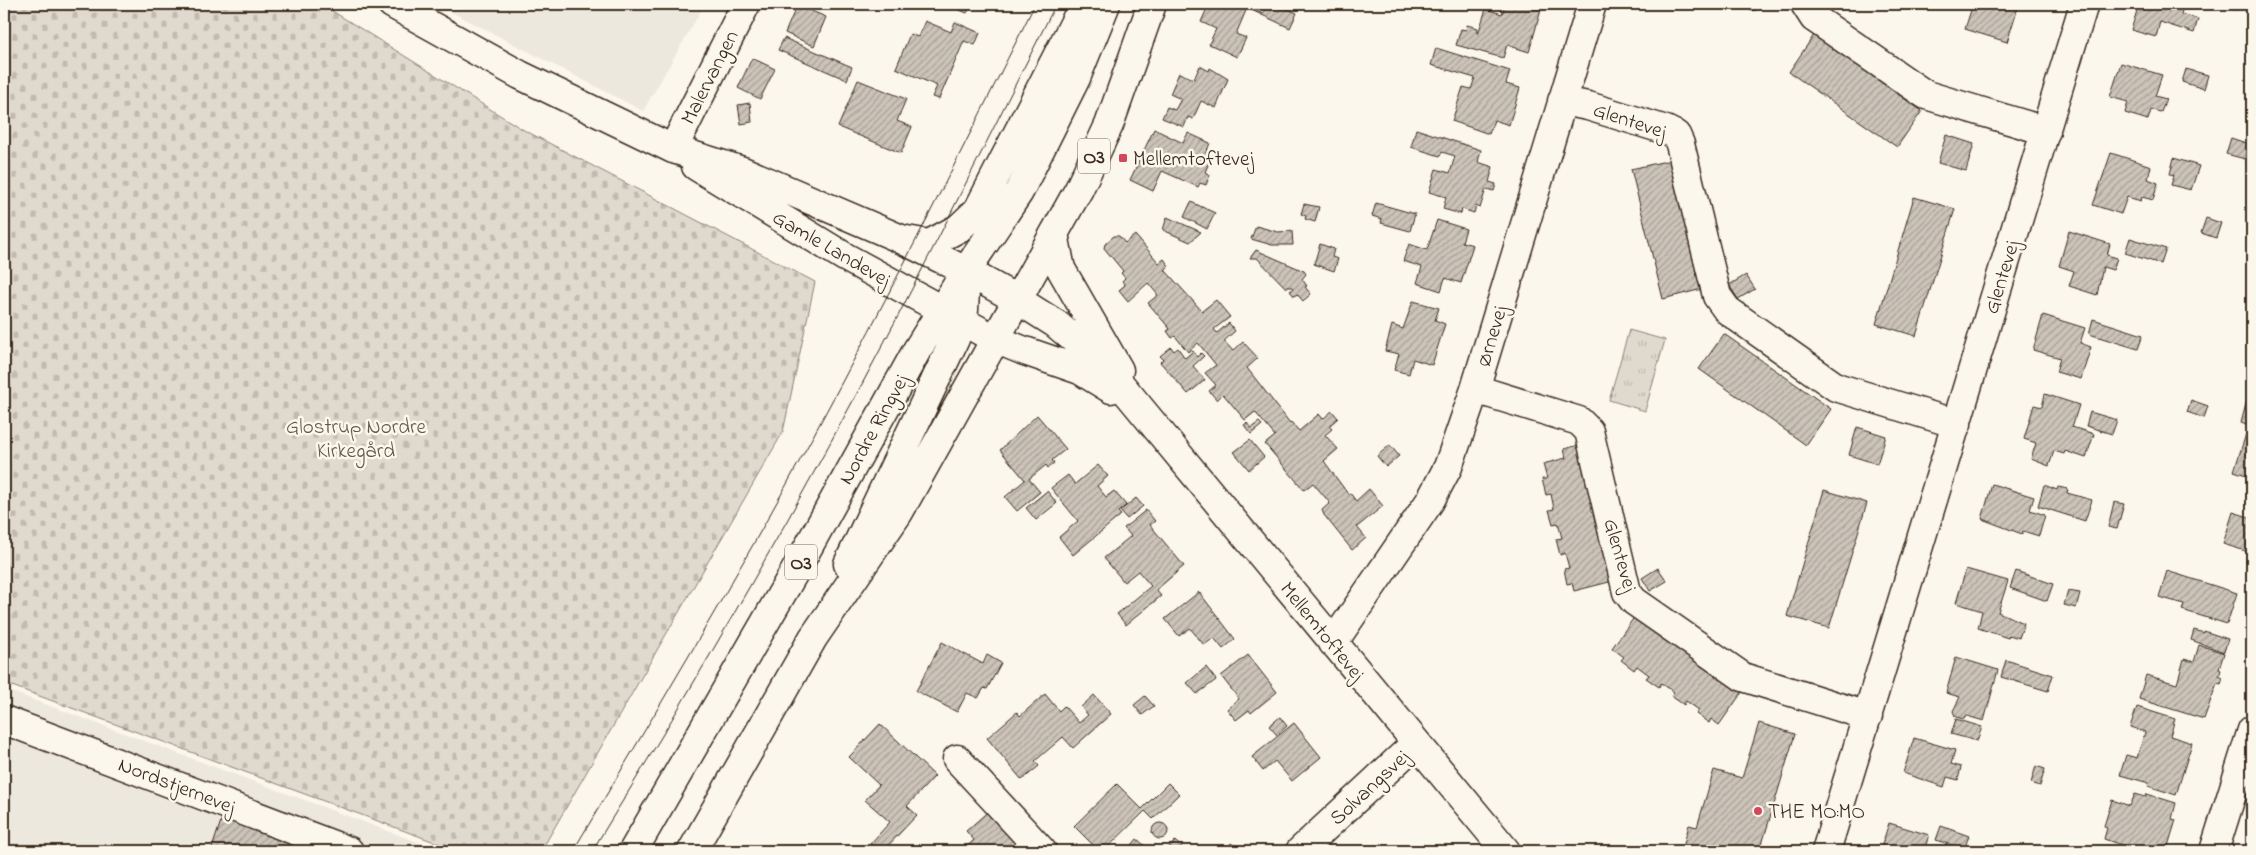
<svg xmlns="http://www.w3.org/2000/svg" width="2256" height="855" viewBox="0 0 2256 855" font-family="'Indie Flower',sans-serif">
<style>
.built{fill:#ede8dd}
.cemetery{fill:url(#cemetery-stones);stroke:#8d8276}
.park{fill:url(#park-tufts);stroke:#8d8276}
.building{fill:url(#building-hatch);stroke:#3b2a1e}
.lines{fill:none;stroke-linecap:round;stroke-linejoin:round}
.minor-casing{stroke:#3b2a1e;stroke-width:31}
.major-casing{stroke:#3b2a1e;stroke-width:31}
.minor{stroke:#fbf7ec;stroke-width:28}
.major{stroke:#fbf7ec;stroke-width:28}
.tram{stroke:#3b2a1e;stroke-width:1}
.poi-dot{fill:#d1495b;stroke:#fbf7ec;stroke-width:2}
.labels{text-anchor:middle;stroke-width:5;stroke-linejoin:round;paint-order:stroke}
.shield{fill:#fbf7ec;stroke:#75685c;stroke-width:1}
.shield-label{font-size:20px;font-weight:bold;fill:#3b2a1e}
.street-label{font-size:21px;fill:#3b2a1e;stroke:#fbf7ec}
.poi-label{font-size:21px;fill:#3b2a1e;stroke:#fbf7ec;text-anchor:start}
.park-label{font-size:21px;fill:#64564a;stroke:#fbf7ec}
</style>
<defs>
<pattern id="cemetery-stones" width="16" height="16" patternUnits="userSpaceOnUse" patternTransform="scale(1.25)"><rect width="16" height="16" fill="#dfd9ce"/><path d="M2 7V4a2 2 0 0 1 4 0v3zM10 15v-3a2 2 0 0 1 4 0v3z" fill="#c0bab0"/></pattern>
<pattern id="park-tufts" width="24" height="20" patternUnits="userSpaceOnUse" patternTransform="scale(1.25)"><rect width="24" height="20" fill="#dfd9ce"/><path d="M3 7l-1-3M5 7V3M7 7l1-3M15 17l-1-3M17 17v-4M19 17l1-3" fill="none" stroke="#c0bab0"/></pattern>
<pattern id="building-hatch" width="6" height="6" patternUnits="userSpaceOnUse" patternTransform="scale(1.25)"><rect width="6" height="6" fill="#ccc4b9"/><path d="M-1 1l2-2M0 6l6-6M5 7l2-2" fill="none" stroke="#a79f96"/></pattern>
</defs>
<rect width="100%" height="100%" fill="#fbf7ec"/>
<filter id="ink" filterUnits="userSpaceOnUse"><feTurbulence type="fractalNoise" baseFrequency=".02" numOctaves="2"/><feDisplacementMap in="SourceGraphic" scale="10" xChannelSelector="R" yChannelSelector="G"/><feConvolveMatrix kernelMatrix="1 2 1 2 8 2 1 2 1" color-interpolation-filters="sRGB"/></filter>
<g filter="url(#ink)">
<path class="built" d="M436,4H705L643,111Z
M4,689L442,851H4Z"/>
<path class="cemetery" d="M4,4H321L522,129L815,282L783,432L541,851H459L4,683Z"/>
<path class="park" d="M1629,330L1665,340L1645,411L1609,400Z"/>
<path class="building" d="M951,4H971L967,13L950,6Z
M1209,4H1242L1263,14L1267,4H1276L1297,13L1290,28L1247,8L1236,34L1246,38L1237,57L1209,44L1216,29L1201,22Z
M1505,4H1521L1541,10L1529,52L1507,45L1503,58L1456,45L1461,29L1466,30L1467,25L1478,28L1477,33L1478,34L1486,9L1502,14Z
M1750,4H1780L1751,11Z
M1973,4H2019L2007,42L1965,29Z
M2139,4H2184L2181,14L2198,19L2194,33L2160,22L2156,37L2131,30Z
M2217,4H2239L2237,10Z
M797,5L826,17L814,46L785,33Z
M925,21L951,32L955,22L980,33L975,45L964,41L939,99L932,97L937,86L896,68L910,34L918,37Z
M1814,35L1922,111L1897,147L1789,72Z
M784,38L852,67L847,80L778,50Z
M1436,48L1510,71L1506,84L1520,88L1509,125L1494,120L1489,134L1452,121L1463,87L1471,89L1475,78L1431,65Z
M752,58L775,69L760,99L738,88Z
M2121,63L2162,75L2155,96L2166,99L2161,112L2151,110L2148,120L2125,113L2128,102L2110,97Z
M1200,66L1209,71L1210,68L1228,79L1216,108L1201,101L1193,119L1188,117L1184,127L1162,118L1167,107L1175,110L1181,99L1170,94L1179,73L1194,79Z
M2186,69L2208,75L2204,89L2182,82Z
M858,80L906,99L897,121L912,127L901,153L838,127Z
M750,103L752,122L741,124L738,105Z
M1154,129L1183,143L1188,133L1210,143L1206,153L1212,156L1205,172L1210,175L1206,185L1200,183L1198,187L1162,171L1153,191L1130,180Z
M1416,129L1481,150L1478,162L1493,167L1489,182L1496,184L1494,191L1486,189L1480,208L1476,206L1474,213L1462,209L1461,214L1443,209L1446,197L1429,192L1436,169L1450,173L1455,156L1442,152L1440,156L1411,147Z
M1946,135L1974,144L1966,171L1938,163Z
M2231,138L2249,144L2245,159L2226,154Z
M2111,153L2151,166L2148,179L2158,183L2153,200L2142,197L2141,201L2127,197L2121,214L2093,205Z
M2174,158L2199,166L2191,190L2171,185L2174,175L2170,174Z
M1675,159L1706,288L1663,299L1631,169Z
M1914,197L1955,209L1916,336L1876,324Z
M1191,202L1215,213L1207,229L1184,217Z
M1376,203L1415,214L1410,231L1381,223L1382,219L1372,216Z
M1304,204L1319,207L1315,222L1305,219L1306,216L1301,214Z
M1167,217L1201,232L1190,242L1163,230Z
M2206,218L2221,223L2216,238L2201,233Z
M1437,220L1466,229L1462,242L1473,245L1461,283L1445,278L1441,291L1417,283L1422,267L1403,261L1409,244L1427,250Z
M1256,226L1278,232L1292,231L1293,245H1272L1251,239Z
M2069,231L2110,244L2107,255L2117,258L2113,270L2103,267L2097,295L2069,286L2074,271L2059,266Z
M1135,235L1159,263L1164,259L1169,266L1165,270L1202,311L1216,300L1230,317L1214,329L1217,333L1229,323L1235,331L1224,341L1233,351L1243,342L1258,358L1247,368L1290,423L1291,422L1299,431L1319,414L1323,419L1332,411L1338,418L1329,426L1332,429L1325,435L1338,449L1324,461L1348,494L1350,493L1356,501L1369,489L1383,506L1357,527L1366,538L1352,550L1324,515L1322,510L1330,503L1313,483L1304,490L1265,444L1275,436L1255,412L1245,420L1223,394L1217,400L1209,391L1216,385L1205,373L1216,365L1198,343L1188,352L1175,336L1172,338L1167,331L1170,329L1148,303L1158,295L1148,283L1128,301L1119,290L1125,285L1122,281L1125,278L1121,273L1123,271L1104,248L1105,244L1114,236H1119L1125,243Z
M2130,238L2166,249L2161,264L2125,253Z
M1320,244L1334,249L1332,257L1338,259L1334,271L1314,264Z
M1256,250L1304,271L1306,274L1302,279L1307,286L1305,287L1311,294L1303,301L1297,294L1294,296L1290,291L1293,289L1292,287H1285L1257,258H1250Z
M1746,275L1755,289L1738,299L1729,285Z
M1413,301L1439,308L1435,320L1445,324L1432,365L1413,359L1409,374L1394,370L1399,354L1385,351L1392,325L1403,329Z
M2043,315L2085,328L2080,343L2091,347L2081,379L2056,372L2060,358L2033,350Z
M2093,319L2143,335L2138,349L2089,334Z
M1724,334L1831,409L1806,445L1699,369Z
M1171,347L1174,351L1178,348L1185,358L1193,351L1197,357L1201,353L1204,356L1193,366L1205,380L1188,394L1160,362L1163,359L1160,356Z
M2045,394L2079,405L2072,427L2094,434L2086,458L2065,451L2064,454L2054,451L2049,466L2031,459L2036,443L2024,439L2034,405L2042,407Z
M2191,400L2208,406L2204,418L2187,412Z
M2247,400L2252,401V427L2241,423Z
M2090,412L2117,420L2112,434L2086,426Z
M1037,415L1066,449L1052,460L1054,463L1048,468L1046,465L1029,479L1040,492L1017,511L1005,497L1025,480L1000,450Z
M1259,422L1262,425L1251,434L1244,425L1247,423L1251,428Z
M1857,427L1886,436L1877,464L1849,455Z
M2246,434L2252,436V477L2234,471Z
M1250,440L1264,457L1249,470L1234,452Z
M1390,445L1399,456L1386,467L1377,456Z
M1579,445L1617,580L1574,591L1572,583L1567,584L1564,569L1569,568L1565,553L1560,555L1556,539L1562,538L1558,523L1553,524L1549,510L1554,509L1551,494L1546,495L1542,479H1547L1543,464L1566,458L1564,449Z
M1098,465L1108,476L1097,486L1106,497L1114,491L1126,505L1118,512L1121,515L1073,555L1059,537L1078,521L1051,488L1068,475L1075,484Z
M1992,484L2034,497L2030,510L2045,515L2039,536L2023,531L2022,534L1982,519Z
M2044,485L2057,490L2058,487L2068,489L2067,493L2092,500L2085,521L2038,506Z
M1824,490L1867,503L1829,628L1787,616Z
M1047,491L1057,503L1036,520L1026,508Z
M1136,498L1143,506L1127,519L1120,511Z
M2114,502L2124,504L2117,529L2108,527Z
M1146,510L1155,521L1150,525L1184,566L1156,590L1161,596L1126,625L1117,614L1151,586L1138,571L1124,582L1104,558L1131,536L1124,528Z
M2233,512L2252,518V553L2223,544Z
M1658,568L1667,581L1650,591L1642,578Z
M1966,569L2008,581L1998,612L2024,623L2019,638L2009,635L2008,638L1978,628L1982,611L1956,603Z
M2016,571L2053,584L2047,601L2010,588Z
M2167,571L2237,593L2227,624L2182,610L2184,604L2159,597Z
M2068,591L2080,593L2076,608L2064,605Z
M1199,592L1235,639L1223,649L1214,638L1204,645L1190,628L1179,636L1165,619Z
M1638,612L1745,688L1719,725L1711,719L1709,723L1696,714L1699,710L1686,701L1684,705L1671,696L1674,692L1661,683L1659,687L1646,678L1649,675L1637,666L1634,670L1621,660L1624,657L1612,648Z
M2194,630L2204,633V631L2228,639L2224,652L2191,640Z
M942,642L983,664L987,655L1001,663L987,689L984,688L978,698L967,693L957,712L916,691Z
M2199,645L2224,653L2219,669L2221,670L2219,676L2223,678L2221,684L2217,683L2204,719L2139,699L2146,675L2177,684L2184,659L2194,662Z
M1248,655L1277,692L1251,713L1249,710L1236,720L1227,709L1239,699L1221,676Z
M1956,657L1998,670L1984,721L1967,716L1962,719L1955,716L1953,711L1960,697L1946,693Z
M2006,660L2053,675L2048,691L2001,677Z
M1206,667L1216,680L1197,694L1187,683Z
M1045,694L1059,711L1064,706L1079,723L1088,715L1081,707L1094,695L1111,714L1073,748L1063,737L1035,761L1039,766L1022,780L987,738L1017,712L1020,716Z
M1145,696L1154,706L1142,715L1134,705Z
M2137,707L2175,719L2170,736L2192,743L2176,795L2148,786L2149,783L2120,775L2126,755L2137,758L2145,732L2130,727Z
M1280,717L1287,726L1277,735L1269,726Z
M1956,719L1982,727L1977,741L1951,734Z
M1294,723L1321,757L1292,781L1275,761L1263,771L1252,757Z
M1759,723L1795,734L1760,851H1682L1689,825L1697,827L1714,770L1742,778Z
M880,724L935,776L907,806L917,815L883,851H878L870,844L890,822L865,800L879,785L849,757Z
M1914,738L1955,750L1951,764L1961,767L1958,780L1947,777L1944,787L1903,773Z
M2036,766L2045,769L2040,786L2031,783Z
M1168,783L1179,794L1153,819L1145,811L1104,851H1099L1074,826L1117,784L1142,809Z
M2135,794L2146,797L2147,794L2176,803L2172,819L2176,820L2168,846L2166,845L2165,849L2162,848L2161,851H2126L2127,847L2104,839L2107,828L2104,826L2112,800L2130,806Z
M993,807L1027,846L1021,851H962L974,840L966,831Z
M222,818L310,851H211Z
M1152 831a8 8 0 1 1 16 0a8 8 0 1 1-16 0Z
M1889,823L1929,835L1924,851H1880Z
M1941,826L1969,836L1964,849L1936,840Z
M1137,839L1151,851H1127Z
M1175,841L1186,851H1166Z
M1231,843L1241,851H1223Z
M1367,845L1373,851H1360Z"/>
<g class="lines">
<defs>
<path id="minor" d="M392,4L520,75L673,149L743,171L901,239L966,271L1018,300L1056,324L1082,346L1121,385L1506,851
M1805,4L1814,18L1926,95L2046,131
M1562,101L1588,106L1666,130L1676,135L1680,144L1717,296L1727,310L1836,387L1957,424
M673,149L746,4
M696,166L845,257L995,339L1022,350L1080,370L1111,389
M1054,234L1061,269L1119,370
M1475,389L1579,421L1589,431L1627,592L1634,601L1743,677L1868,716
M1333,643L1430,501L1448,467L1475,389L1592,4
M4,720L349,851
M957,759L1042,851
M1300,851L1416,743
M1826,851L2084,4
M2214,851L2252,730"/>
<path id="major" d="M901,239L929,244L959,228L978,210L1084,4
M848,564L955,339L964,310L966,273
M633,851L795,571L917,350L966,271L1019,192L1076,78L1106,4
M692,851L813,638L899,512L1079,189L1109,125L1152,4"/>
</defs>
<use href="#minor" class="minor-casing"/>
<use href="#major" class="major-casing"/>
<use href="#minor" class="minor"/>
<use href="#major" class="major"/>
<path class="tram" d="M573,851C654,715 736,579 811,440C889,296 962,150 1035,4
M592,851C700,676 803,498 898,316C952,213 1003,108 1056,4"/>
</g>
</g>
<g class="poi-dot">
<rect x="1118" y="153" width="10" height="10" rx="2.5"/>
<circle cx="1758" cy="811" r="5"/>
</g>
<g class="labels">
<g class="shield">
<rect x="1078" y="138.5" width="32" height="35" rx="4"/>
<rect x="785" y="544.5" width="32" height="35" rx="4"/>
</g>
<g class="shield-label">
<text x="1094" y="163">O3</text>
<text x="801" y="569">O3</text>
</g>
<g class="street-label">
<text transform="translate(709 77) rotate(-63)" y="7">Malervangen</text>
<text transform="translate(1630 120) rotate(18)" y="7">Glentevej</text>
<text transform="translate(832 248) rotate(30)" y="7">Gamle Landevej</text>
<text transform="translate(2001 277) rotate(-73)" y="7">Glentevej</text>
<text transform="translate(1491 336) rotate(-73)" y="7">Ørnevej</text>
<text transform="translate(873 429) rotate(-61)" y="7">Nordre Ringvej</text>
<text transform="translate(1621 555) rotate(74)" y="7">Glentevej</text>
<text transform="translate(1323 631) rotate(51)" y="7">Mellemtoftevej</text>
<text transform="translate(177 785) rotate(21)" y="7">Nordstjernevej</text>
<text transform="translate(1369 787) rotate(-43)" y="7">Solvangsvej</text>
</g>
<g class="poi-label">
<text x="1133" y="165">Mellemtoftevej</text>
<text x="1768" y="818">THE MO:MO</text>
</g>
<g class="park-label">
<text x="356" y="433">Glostrup Nordre<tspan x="356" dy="24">Kirkegård</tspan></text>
</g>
</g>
<rect width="2256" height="855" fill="none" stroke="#fbf7ec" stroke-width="20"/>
<rect x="10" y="10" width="2236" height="835" fill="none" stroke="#3b2a1e" stroke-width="2" filter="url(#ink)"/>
</svg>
